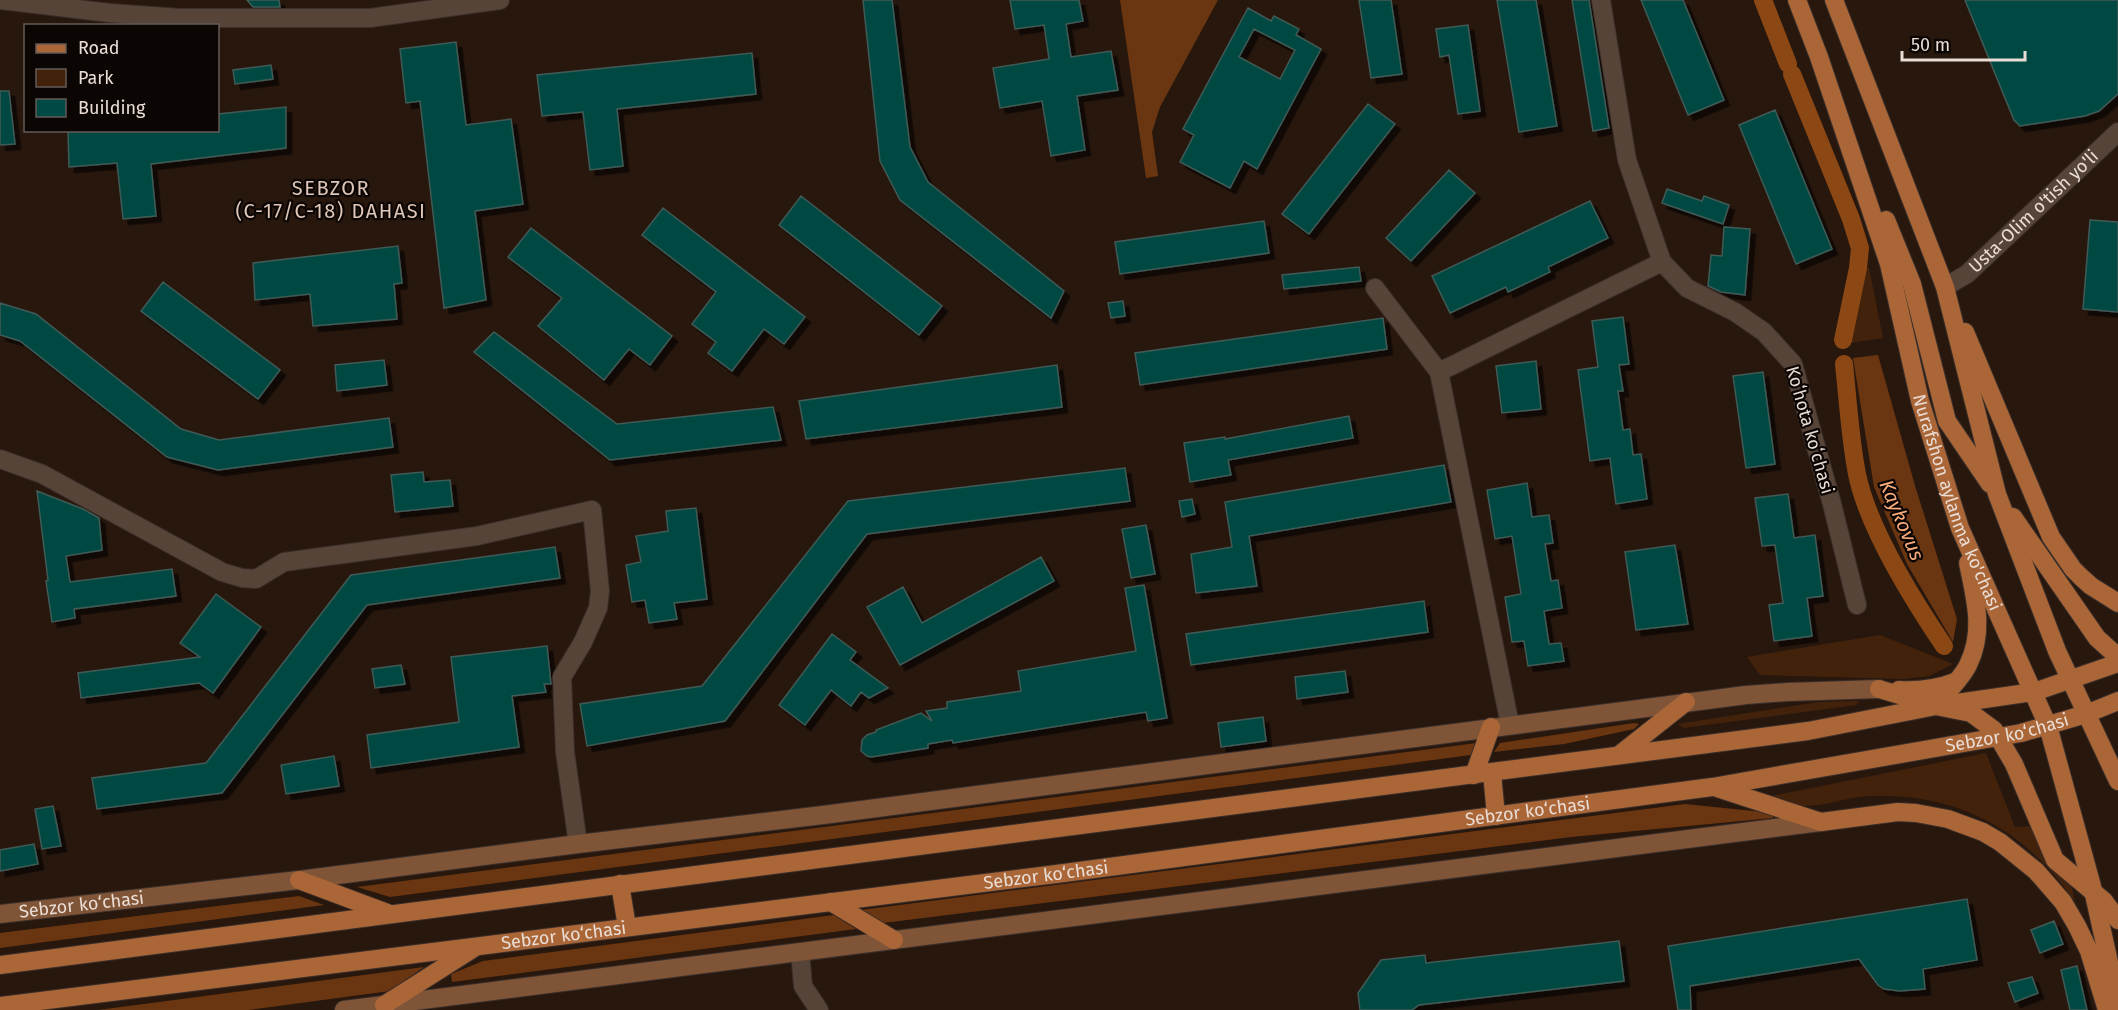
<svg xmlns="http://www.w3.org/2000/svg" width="2118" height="1010" viewBox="0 0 2118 1010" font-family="'Fira Sans',sans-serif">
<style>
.green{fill:#43220c}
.forest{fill:#6a3611}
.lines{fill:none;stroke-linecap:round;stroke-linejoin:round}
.canal{stroke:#8b4714;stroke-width:18}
.building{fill:#004a43;stroke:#405a56;stroke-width:1.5;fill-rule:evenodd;filter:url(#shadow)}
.street-casing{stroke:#3b2f2b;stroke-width:20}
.secondary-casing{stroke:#3b2f2b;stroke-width:20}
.primary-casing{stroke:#3b2f2b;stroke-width:20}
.street{stroke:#574438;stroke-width:18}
.secondary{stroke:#805537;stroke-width:18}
.primary{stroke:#aa6637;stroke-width:18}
.labels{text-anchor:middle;stroke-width:4.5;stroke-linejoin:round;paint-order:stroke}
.street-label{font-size:18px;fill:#e9ddd6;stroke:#0b0503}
.neighbourhood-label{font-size:20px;letter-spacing:1.5px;fill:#dec6b8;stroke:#0b0503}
.water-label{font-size:20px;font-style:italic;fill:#faac7c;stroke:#0b0503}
</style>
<defs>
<filter id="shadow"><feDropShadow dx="5.5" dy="5.5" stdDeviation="0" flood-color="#0009"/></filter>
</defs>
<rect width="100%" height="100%" fill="#28170d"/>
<path class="green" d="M1862,268H1869L1883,338L1851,343L1849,332Z
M1880,635L1953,664L1929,676L1904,679L1760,675L1747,657Z
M1859,701L1856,705L1684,728L1677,724L1819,702Z
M1986,753L2015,827L2032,826L2051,866L2072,888L2075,902C2026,830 1958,793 1871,796C1849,797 1829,805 1807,806C1797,806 1783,799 1772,796Z"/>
<path class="forest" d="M1120,0H1218L1160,107L1152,132L1158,176L1146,178Z
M1878,355L1916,489L1957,619L1953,642L1907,564L1874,487L1853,358Z
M1634,723L1639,724L1634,729L1564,744L1494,752L1500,743Z
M1477,743L1471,755L390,897L357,887Z
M1685,804L1773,813V818L1571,837L883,923L861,910Z
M299,896L324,905L0,948V933Z
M834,915L856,929L452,982L451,974L483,961Z
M424,967L390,991L249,1010H98Z"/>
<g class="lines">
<path class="canal" d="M1763,0L1788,64
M1792,74L1851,219L1860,248L1858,268L1843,340
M1844,364C1848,401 1850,438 1857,474C1868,529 1913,600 1944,646"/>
</g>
<path class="building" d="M247,0H279L280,7H253Z
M863,0H892L910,147L928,182L1064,291L1051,318L900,200L880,161Z
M1010,0H1079L1083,21L1066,24L1071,57L1111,51L1118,90L1077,96L1085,150L1051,156L1042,101L1000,108L993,68L1049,59L1044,25L1015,29Z
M1359,0H1391L1402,74L1371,78Z
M1497,0H1536L1557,126L1519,132Z
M1572,0H1589L1609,128L1593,131Z
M1641,0H1683L1724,100L1688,115Z
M1965,0H2118V94L2099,111L2085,116L2020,126L2014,120Z
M1248,8L1271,21L1274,16L1299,29L1296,35L1321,49L1257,169L1244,161L1230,188L1180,162L1194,135L1183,129ZM1254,29L1295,50L1280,79L1239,57Z
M1468,25L1480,111L1458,114L1449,55L1440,57L1436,29Z
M456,42L466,125L511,119L523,204L475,211L486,300L444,308L420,101L406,103L400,49Z
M752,53L756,94L617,109L623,166L590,170L583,112L542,116L537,75Z
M271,65L273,79L235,84L233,70Z
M0,91H9L15,144L0,145Z
M1368,104L1395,124L1309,234L1282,214Z
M286,107V148L151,164L156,216L123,219L117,163L69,167L68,130H218V114Z
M1775,110L1832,249L1796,264L1739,125Z
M1449,170L1475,193L1411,261L1386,238Z
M1667,189L1702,201L1704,196L1729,205L1723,224L1662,203Z
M801,196L942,306L919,335L779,225Z
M1590,201L1608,238L1548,267L1550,272L1508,292L1506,287L1450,313L1432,276Z
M663,208L805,317L784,344L764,329L732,371L708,353L716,342L692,324L716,292L642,235Z
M2090,220L2118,222V312L2083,309Z
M1264,221L1269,253L1120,274L1115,242Z
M1724,227L1750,229L1745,295L1721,292L1708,286L1711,255L1722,256Z
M531,228L672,336L650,365L629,349L604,380L538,326L562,298L508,257Z
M398,246L402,283L394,284L397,319L313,326L310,294L255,300L253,263Z
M1359,267L1361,281L1284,289L1282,275Z
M163,282L280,370L258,399L141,311Z
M1123,301L1125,316L1111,318L1108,303Z
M0,303L36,314L181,429L219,440L389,418L393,447L218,470L167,457L20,341L0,335Z
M1623,317L1629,364L1619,365L1623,391H1618L1623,430L1630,429L1633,455L1641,454L1647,499L1616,504L1610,458L1590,461L1578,370L1598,367L1592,321Z
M1383,318L1387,349L1140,385L1135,353Z
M494,332L617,424L773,407L781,440L610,460L474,352Z
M384,360L387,385L337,391L335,365Z
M1536,361L1541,409L1502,413L1496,366Z
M1057,365L1062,407L806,439L799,401Z
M1763,372L1775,464L1746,468L1733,376Z
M1349,416L1353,438L1228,460L1231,475L1190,482L1184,443L1225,437V439Z
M1444,465L1451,502L1249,536L1257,586L1196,593L1191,554L1232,547L1225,502Z
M1125,468L1130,501L867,534L725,721L587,746L580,704L702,686L848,501Z
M423,472L424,482L450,480L453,506L395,512L391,475Z
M1527,483L1532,517L1549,515L1553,543L1545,544L1551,581L1558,580L1562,608L1544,611L1549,644L1561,643L1564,661L1528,666L1524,641L1512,642L1505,597L1521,594L1512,536L1495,539L1487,490Z
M37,491L83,509L99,518L102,550L66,556L70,582L172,569L176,596L74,609L75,618L52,622L46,581L48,580Z
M1788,494L1794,538L1815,535L1823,596L1807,598L1812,636L1774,641L1769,605L1783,603L1775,545L1762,546L1755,498Z
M1192,499L1195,514L1182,517L1179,501Z
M696,508L707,599L674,603L677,619L649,623L645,600L632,602L626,565L641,562L636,536L668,531L666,511Z
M1146,525L1155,574L1131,578L1122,529Z
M1675,545L1688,624L1636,630L1625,552Z
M555,547L560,578L367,605L222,793L97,809L92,778L206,763L351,575Z
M1041,557L1054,581L900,665L867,607L903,587L922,623Z
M1144,585L1167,718L1148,721L1146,712L953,743L952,740L928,744V748L871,757L867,756L861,751L862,740L867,735L876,732V730L921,713L932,721L926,711L947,708V702L1021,691L1018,671L1136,651L1125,588Z
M216,594L261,627L213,693L199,683L81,698L78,673L200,657L180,643Z
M1424,601L1428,632L1191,665L1186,634Z
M832,634L856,652L850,660L888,688L869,698L861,692L851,706L831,690L805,725L779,705Z
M547,646L551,684H544L546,692L512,696L519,747L371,768L367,735L459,722L451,657Z
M401,665L405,684L375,688L372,669Z
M1345,671L1348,692L1297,699L1295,677Z
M1263,717L1266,741L1221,747L1218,723Z
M334,756L339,786L286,794L281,765Z
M53,806L61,846L42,849L35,809Z
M34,844L38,864L0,871V850Z
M1967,899L1977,960L1923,969L1925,989L1900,991L1884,989L1878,985L1859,959L1690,986L1691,1010H1678L1668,946Z
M2054,921L2063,944L2040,953L2031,930Z
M1619,941L1624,981L1419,1005L1412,1010H1360L1358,993L1381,960L1425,955L1426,963Z
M2077,966L2087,1010H2070L2061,970Z
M2032,977L2038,993L2015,1002L2008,983Z"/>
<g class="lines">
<defs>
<g id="street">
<path d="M1,0L110,13L180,18H370L500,0"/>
<path d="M1601,0L1627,160L1662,262L1687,288L1735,312L1764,332L1793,364L1832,504L1857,605"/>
<path id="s1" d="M1945,287L1967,274L2118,132"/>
<path d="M1375,288L1439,372L1510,725"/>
<path d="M1439,372L1662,262"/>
<path d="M0,459L42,474L222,572L242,578L256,579L284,562L477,536L592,510L600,591L598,608L583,642L562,677L565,752L578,844"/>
<path d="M800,952L803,986L819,1010"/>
</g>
<g id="secondary">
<path id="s2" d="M0,914L299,880L578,844L823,815L1746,695L1788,692L1879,689"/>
<path d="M344,1010L1821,822"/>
</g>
<g id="primary">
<path id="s3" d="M1797,0L1819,57L1889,264L1920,401L1960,528L2048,726L2093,890L2118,1003"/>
<path d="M1834,0L1945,287L1997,494L2057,651L2118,781"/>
<path d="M1886,220L1912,284L1947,421L1990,484"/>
<path d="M1965,332L2051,537L2073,569L2081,577L2091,586L2118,603"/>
<path d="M2013,517L2097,638L2118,657"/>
<path d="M1879,689L1936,706L1971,713L1994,730L2014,764L2055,860L2104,901L2118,920"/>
<path d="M1899,690C1918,691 1937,689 1955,682"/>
<path d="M1936,706C1945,694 1962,678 1968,665C1985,631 1975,598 1968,563"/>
<path d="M1619,755L1686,702"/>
<path d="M1492,773L1496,816"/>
<path d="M1474,775L1491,727"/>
<path d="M1714,787L1821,822L1898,812L1916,813L1948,819L1983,832L2000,842L2036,871L2063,902L2077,926L2089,951L2107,1010"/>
<path d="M299,880L390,914"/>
<path d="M620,884L627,927"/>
<path d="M831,902L894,940"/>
<path d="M0,965L1808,731L1936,706L2034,692L2118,663"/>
<path d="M384,1005L474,948"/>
<path id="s4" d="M0,1006L1064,873L1712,787L2021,733L2086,714L2118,701"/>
</g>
</defs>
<use href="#street" class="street-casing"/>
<use href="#secondary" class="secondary-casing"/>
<use href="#primary" class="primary-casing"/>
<use href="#street" class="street"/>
<use href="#secondary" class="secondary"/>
<use href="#primary" class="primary"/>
</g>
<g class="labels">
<g class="street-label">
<text dy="6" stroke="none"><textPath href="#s1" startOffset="117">Usta-Olim o'tish yo'li</textPath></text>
<text transform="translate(1810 430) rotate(74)" y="6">Koʻhota koʻchasi</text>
<text dy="6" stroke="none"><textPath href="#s3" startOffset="528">Nurafshon aylanma ko'chasi</textPath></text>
<text dy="6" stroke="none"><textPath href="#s4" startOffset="2026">Sebzor ko‘chasi</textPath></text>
<text dy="6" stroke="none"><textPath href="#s4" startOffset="1540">Sebzor ko‘chasi</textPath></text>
<text dy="6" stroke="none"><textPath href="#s4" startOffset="1054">Sebzor ko‘chasi</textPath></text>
<text dy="6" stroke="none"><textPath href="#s2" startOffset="82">Sebzor ko‘chasi</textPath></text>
<text dy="6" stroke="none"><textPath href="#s4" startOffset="568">Sebzor ko‘chasi</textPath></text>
</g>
<g class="neighbourhood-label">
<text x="331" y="195">SEBZOR<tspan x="331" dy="23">(C-17/C-18) DAHASI</tspan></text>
</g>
<g class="water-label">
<text transform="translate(1902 520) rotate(67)" y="7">Kaykovus</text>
</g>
</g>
<rect x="24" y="24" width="195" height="108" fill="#0b0503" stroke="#645b57" stroke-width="1.5"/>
<rect x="36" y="44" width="30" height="9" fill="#aa6637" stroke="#645b57" stroke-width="1.5"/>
<text x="78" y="54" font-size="18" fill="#e9ddd6">Road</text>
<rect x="36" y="69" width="30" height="18" fill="#43220c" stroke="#645b57" stroke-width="1.5"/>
<text x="78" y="84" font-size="18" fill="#e9ddd6">Park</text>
<rect x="36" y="99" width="30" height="18" fill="#004a43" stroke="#645b57" stroke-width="1.5"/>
<text x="78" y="114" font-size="18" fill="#e9ddd6">Building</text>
<path d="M1902 51v9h123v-9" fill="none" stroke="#e9ddd6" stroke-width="3"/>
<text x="1911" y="51" font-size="18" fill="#e9ddd6" stroke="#0b0503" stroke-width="4.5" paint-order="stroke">50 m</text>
</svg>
